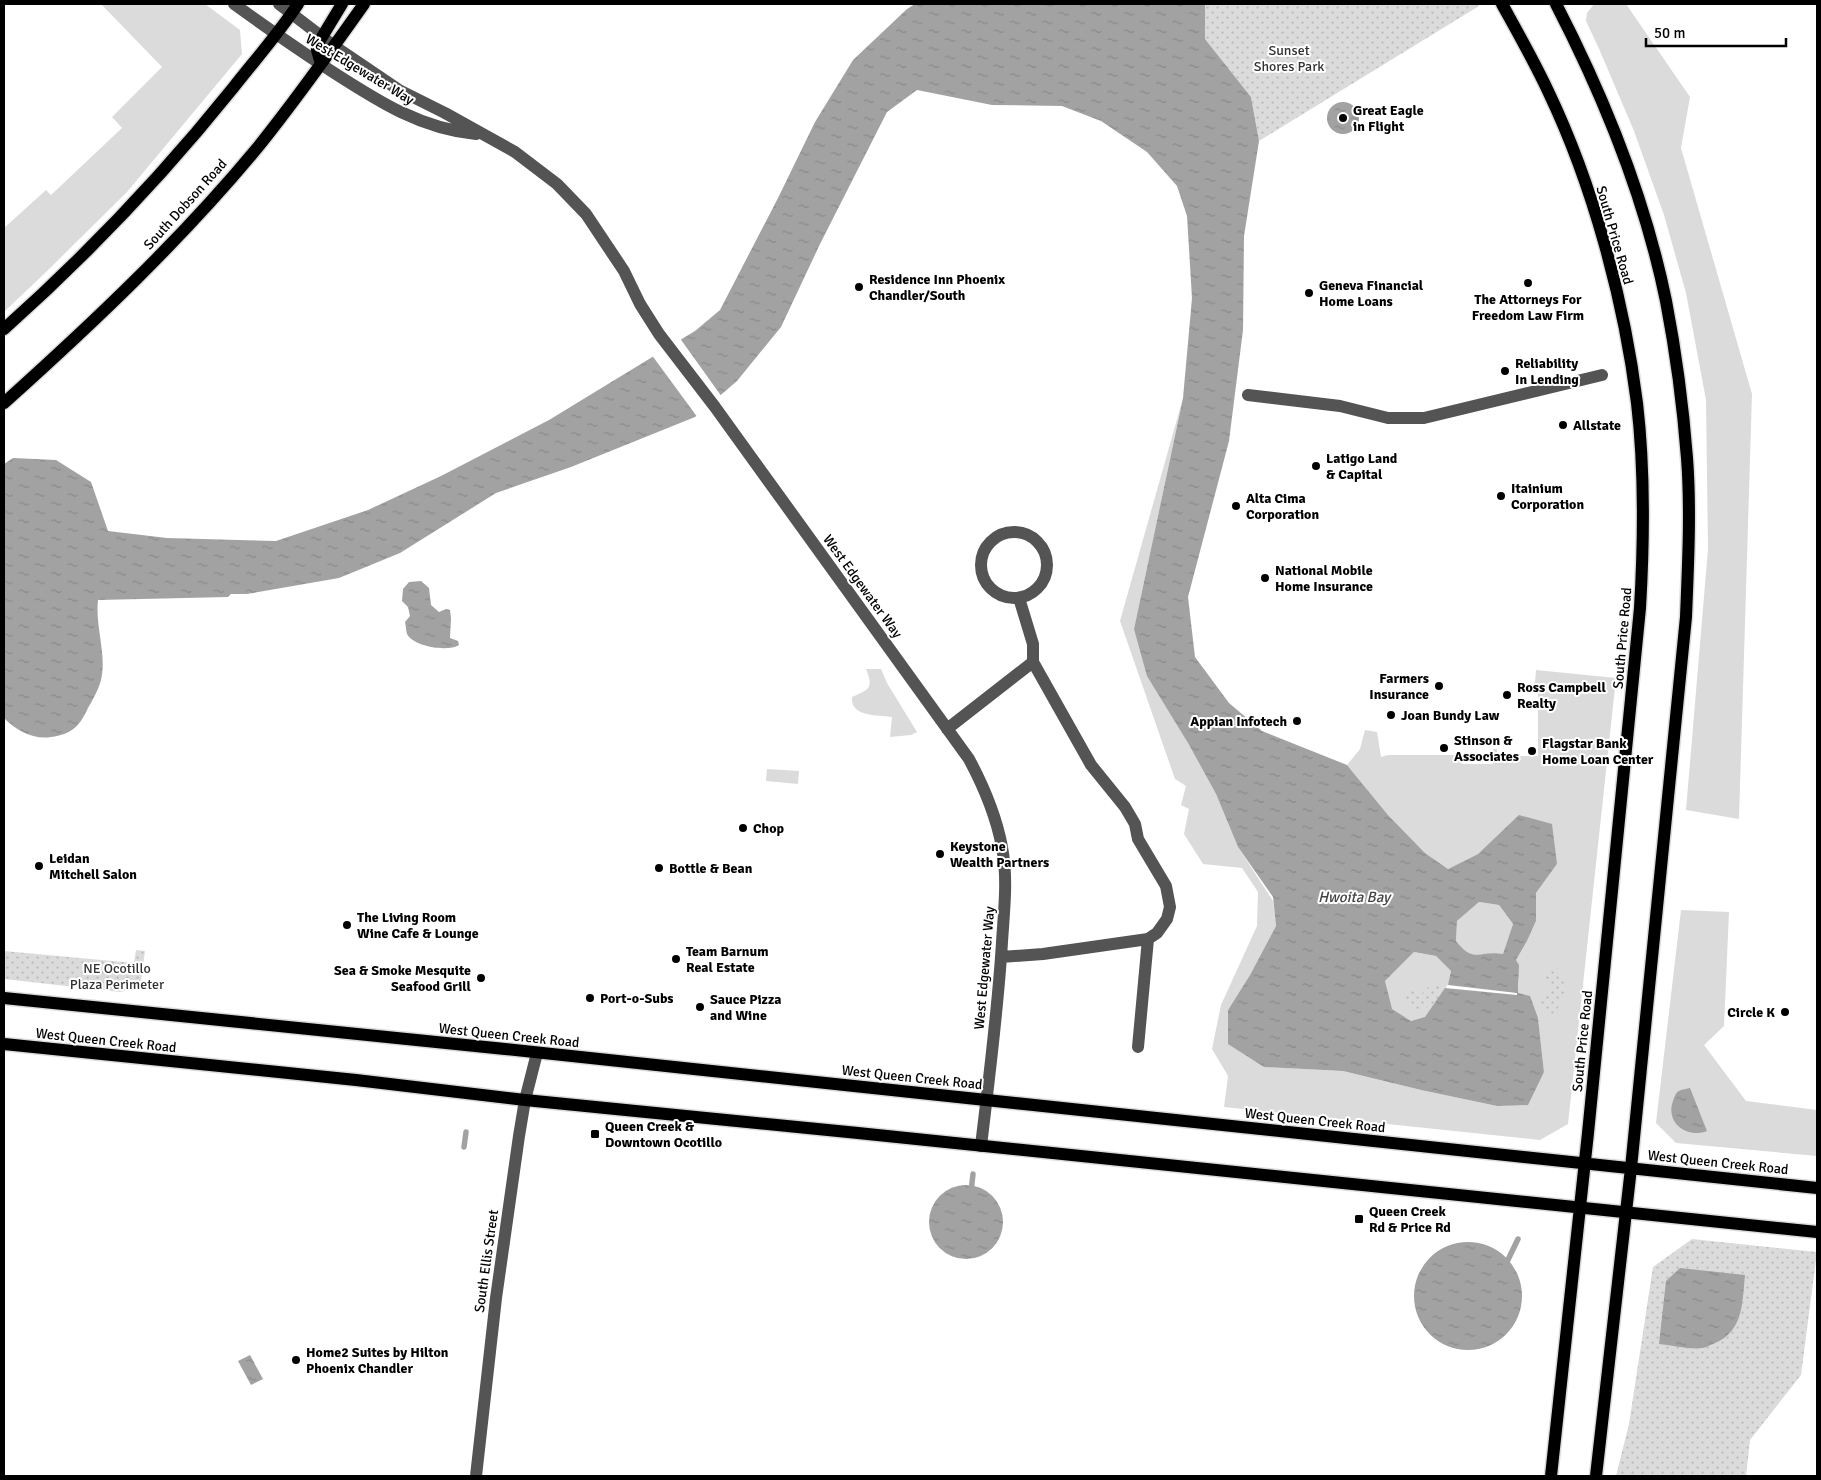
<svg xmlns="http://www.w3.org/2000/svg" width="1821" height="1480" viewBox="0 0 1821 1480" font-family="Signika,sans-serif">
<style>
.grass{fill:#dbdbdb}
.park{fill:url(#park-dots)}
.water{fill:url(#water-ripples);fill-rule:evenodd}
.pier{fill:#fff}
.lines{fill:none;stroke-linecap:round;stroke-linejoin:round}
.stream{stroke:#a2a2a2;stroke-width:5.5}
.major-casing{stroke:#dbdbdb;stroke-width:15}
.minor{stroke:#545454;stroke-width:12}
.major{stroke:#000;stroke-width:12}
.poi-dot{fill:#000;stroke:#fff;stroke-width:2}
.labels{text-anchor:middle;stroke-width:4;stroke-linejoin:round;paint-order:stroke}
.park-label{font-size:14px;fill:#323232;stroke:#fff}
.street-label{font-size:14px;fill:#000;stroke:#fff}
.poi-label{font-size:14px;font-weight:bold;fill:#000;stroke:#fff;text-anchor:start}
.water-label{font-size:15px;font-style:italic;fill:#434343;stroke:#fff}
</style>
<defs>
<pattern id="park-dots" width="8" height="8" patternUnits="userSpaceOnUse" patternTransform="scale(1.25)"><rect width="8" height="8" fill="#dbdbdb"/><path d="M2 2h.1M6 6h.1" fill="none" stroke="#bababa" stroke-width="1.8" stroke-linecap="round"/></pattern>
<pattern id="water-ripples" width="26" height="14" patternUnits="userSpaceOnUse" patternTransform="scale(1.25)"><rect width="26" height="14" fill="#a2a2a2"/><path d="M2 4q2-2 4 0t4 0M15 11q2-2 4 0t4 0" fill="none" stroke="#8a8a8a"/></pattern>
</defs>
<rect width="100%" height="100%" fill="#fff"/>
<path class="grass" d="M101,4H205L240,30L242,54L127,192L46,272L4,312V228L46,190L51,195L122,128L112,117L162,67Z
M1594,4H1626L1690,97L1681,148L1752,394L1739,819L1686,810L1708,549L1706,400L1686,293L1664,215L1634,131L1600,51L1586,21L1587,13Z
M1183,398L1134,629L1188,743L1216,794L1238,847L1273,901L1276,926L1250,975L1228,1010L1264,1067L1343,1071L1421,1090L1497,1106L1544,1072L1538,1018L1518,993L1519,982L1516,960L1527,941L1536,921V893L1557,864L1519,816L1478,854L1448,869L1425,853L1388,815L1347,765L1360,749L1365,730L1377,732L1381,757L1388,755H1462V764H1493V749H1497V756H1538V693L1535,686H1532L1535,682L1536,670L1616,678L1568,1124L1540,1140L1224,1107L1228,1076L1212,1049L1221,1005L1257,926L1258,892L1242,868L1203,864L1184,834L1189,809L1181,805L1186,786L1175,779L1120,621Z
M866,669H881L887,683L917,732L911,735L890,737L892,717C877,715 850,717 852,697C869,689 874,689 866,669Z
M767,769L799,771L798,784L766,781Z
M1479,902L1499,905L1513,924L1503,955C1479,950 1474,964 1456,941L1457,921Z
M1681,910L1729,912L1724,1026L1704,1045L1746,1101L1817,1110V1156L1676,1143L1656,1123Z
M1414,952L1436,956L1451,971L1449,983L1425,1018L1411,1021L1391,1009L1385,981Z"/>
<path class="park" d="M1205,4H1477L1479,6L1259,141L1251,97L1205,39Z
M136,950L145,951L140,987L120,992L4,979V951L134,963Z
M1555,966C1569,980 1568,1001 1552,1014L1536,1005V1002C1546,998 1550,992 1549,981L1543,977Z
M1410,986L1415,993H1423L1429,986H1443C1442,1007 1413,1018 1402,1000Z
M1692,1239L1817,1252L1801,1375L1750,1440L1746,1476H1616L1629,1424L1653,1267Z"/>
<path class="water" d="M915,4H1205V39L1251,97L1259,141L1244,236L1243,330L1229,441L1188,597L1195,657L1229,703L1262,731L1347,765L1388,815L1425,853L1448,869L1478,854L1519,815L1552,824L1557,864L1536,893V921L1527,941L1516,960L1519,965L1518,993L1530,996L1538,1018L1544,1072L1528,1105L1497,1106L1421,1090L1343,1071L1264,1067L1228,1044V1010L1250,975L1276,926L1273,897L1238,847L1216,794L1188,743L1147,676L1134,629L1183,398L1192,298L1187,216L1177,186L1147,152L1101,121L1062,106L992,105L917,90L887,112L820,244L781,327L737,381L695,417L571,467L496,493L400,553L339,578L247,594H231L228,597L98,600C95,627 107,655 101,680C98,691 93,699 88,708C79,727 72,734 51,737C34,740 15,730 4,718V464L13,458L56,460L91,482L108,531L167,538L276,541L368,510L441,476L549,420L695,331L720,310L778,198L815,122L853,60L907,9ZM1479,902L1499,905L1513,924L1503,954C1478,950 1474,964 1456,941L1457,921ZM1414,952L1436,956L1451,971L1448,985L1517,993V995L1445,988L1425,1017L1411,1021L1392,1009L1385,981Z
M1327 118a16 16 0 1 1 32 0a16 16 0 1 1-32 0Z
M421,581L429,588L431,605L439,612L446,609L450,610L451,618L450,638L458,641L459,645C448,652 414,647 407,634C406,631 406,626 405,622L410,616L408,607L402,601L403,589L409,582Z
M1690,1088L1707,1131C1687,1139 1665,1123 1673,1101C1674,1098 1676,1092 1679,1091C1682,1089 1687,1089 1690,1088Z
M929 1222a37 37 0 1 1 74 0a37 37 0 1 1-74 0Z
M1414 1296a54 54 0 1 1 108 0a54 54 0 1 1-108 0Z
M1680,1268L1745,1275C1742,1303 1744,1332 1713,1344C1710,1345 1705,1348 1702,1348C1691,1350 1671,1345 1659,1344L1666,1281Z
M250,1355L263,1379L251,1385L238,1361Z"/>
<path class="pier" d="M679,337L722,397L698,418L651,354Z"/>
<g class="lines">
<path class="stream" d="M464,1147L466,1132
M971,1192L973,1174
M1505,1266L1518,1239"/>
<defs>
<path id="major" d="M1502,4C1518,33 1534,61 1548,91C1593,185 1624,300 1637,403C1645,471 1644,540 1640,608L1588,1133L1551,1476
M1556,4C1604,97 1645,198 1666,301C1676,353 1683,406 1687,458C1691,511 1688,565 1686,617L1631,1168L1596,1476
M321,64L317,50L319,42L342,4
M4,329C87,255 164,174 233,88C255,60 279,33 298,4
M4,403C93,323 181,240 258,147C295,101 330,52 364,4
M4,998L505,1049L1817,1188
M4,1044L356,1080L525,1100L858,1133L1817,1232"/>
</defs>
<use href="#major" class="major-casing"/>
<path class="minor" d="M234,4C263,25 292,45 322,65C372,97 416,128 476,134
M279,4L334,46L399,90L445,113L515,152L557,184L586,214L624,271L640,304L659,334L715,407L969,759C984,787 996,815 1002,847C1008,879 1004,910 1002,942C998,1010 989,1078 981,1146
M1248,395L1340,406L1388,418H1424L1602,375
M981 565a33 33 0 1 1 66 0a33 33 0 1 1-66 0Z
M1019,598L1033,644V662
M947,729L1033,662L1091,765L1125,807L1135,824L1138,839L1166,886L1170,907L1167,919L1157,933L1148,939L1043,954L1001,957
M1138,1047L1148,939
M476,1476L496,1298L519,1136L525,1100L537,1053"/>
<use href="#major" class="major"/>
</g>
<g class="poi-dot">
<circle cx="1343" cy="118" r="5"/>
<circle cx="1528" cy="283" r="5"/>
<circle cx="859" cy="287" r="5"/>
<circle cx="1309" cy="293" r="5"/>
<circle cx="1505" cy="371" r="5"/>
<circle cx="1563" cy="425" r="5"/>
<circle cx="1316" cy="466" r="5"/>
<circle cx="1501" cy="496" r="5"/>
<circle cx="1236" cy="506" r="5"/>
<circle cx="1265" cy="578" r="5"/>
<circle cx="1439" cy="686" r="5"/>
<circle cx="1507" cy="695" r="5"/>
<circle cx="1391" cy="715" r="5"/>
<circle cx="1297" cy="721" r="5"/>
<circle cx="1444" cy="748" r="5"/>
<circle cx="1532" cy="751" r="5"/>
<circle cx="743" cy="828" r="5"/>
<circle cx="940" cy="854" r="5"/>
<circle cx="39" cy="866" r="5"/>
<circle cx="659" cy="868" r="5"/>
<circle cx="347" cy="925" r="5"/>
<circle cx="676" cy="959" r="5"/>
<circle cx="481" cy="978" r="5"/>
<circle cx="590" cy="998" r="5"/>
<circle cx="700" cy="1007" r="5"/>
<circle cx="1785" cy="1012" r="5"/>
<rect x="590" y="1129" width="10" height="10" rx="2.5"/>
<rect x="1354" y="1214" width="10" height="10" rx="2.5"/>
<circle cx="296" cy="1360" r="5"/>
</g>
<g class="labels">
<g class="park-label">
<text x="1289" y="55">Sunset<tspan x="1289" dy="16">Shores Park</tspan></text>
<text x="117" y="973">NE Ocotillo<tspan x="117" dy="16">Plaza Perimeter</tspan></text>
</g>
<g class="street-label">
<text transform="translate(360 69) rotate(31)" y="5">West Edgewater Way</text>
<text transform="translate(185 204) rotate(-48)" y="5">South Dobson Road</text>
<text transform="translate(1615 235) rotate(74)" y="5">South Price Road</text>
<text transform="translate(863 586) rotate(54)" y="5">West Edgewater Way</text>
<text transform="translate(1622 638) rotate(-85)" y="5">South Price Road</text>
<text transform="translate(984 968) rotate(-85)" y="5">West Edgewater Way</text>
<text transform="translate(509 1035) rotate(6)" y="5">West Queen Creek Road</text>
<text transform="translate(106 1040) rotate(6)" y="5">West Queen Creek Road</text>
<text transform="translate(1582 1041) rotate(-84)" y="5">South Price Road</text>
<text transform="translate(912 1077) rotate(6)" y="5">West Queen Creek Road</text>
<text transform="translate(1315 1120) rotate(6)" y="5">West Queen Creek Road</text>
<text transform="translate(1718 1162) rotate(6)" y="5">West Queen Creek Road</text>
<text transform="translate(486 1261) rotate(-82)" y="5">South Ellis Street</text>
</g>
<g class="poi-label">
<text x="1353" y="115">Great Eagle<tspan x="1353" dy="16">in Flight</tspan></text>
<text x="869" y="284">Residence Inn Phoenix<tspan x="869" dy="16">Chandler/South</tspan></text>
<text x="1319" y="290">Geneva Financial<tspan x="1319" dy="16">Home Loans</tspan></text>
<text x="1528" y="304" text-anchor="middle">The Attorneys For<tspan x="1528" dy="16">Freedom Law Firm</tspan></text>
<text x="1515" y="368">Reliability<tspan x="1515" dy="16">In Lending</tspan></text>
<text x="1573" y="430">Allstate</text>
<text x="1326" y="463">Latigo Land<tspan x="1326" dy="16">&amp; Capital</tspan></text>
<text x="1511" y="493">Itainium<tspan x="1511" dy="16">Corporation</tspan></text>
<text x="1246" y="503">Alta Cima<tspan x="1246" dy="16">Corporation</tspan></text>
<text x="1275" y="575">National Mobile<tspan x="1275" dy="16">Home Insurance</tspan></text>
<text x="1429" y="683" text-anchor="end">Farmers<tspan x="1429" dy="16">Insurance</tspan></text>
<text x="1517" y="692">Ross Campbell<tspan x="1517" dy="16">Realty</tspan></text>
<text x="1401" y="720">Joan Bundy Law</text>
<text x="1287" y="726" text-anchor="end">Appian Infotech</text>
<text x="1454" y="745">Stinson &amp;<tspan x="1454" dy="16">Associates</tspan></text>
<text x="1542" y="748">Flagstar Bank<tspan x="1542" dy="16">Home Loan Center</tspan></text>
<text x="753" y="833">Chop</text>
<text x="950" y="851">Keystone<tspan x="950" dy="16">Wealth Partners</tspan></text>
<text x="49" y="863">Leidan<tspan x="49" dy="16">Mitchell Salon</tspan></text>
<text x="669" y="873">Bottle &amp; Bean</text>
<text x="357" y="922">The Living Room<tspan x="357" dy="16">Wine Cafe &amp; Lounge</tspan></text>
<text x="686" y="956">Team Barnum<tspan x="686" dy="16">Real Estate</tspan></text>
<text x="471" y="975" text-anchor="end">Sea &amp; Smoke Mesquite<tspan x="471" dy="16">Seafood Grill</tspan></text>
<text x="600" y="1003">Port-o-Subs</text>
<text x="710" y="1004">Sauce Pizza<tspan x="710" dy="16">and Wine</tspan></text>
<text x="1775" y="1017" text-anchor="end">Circle K</text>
<text x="605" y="1131">Queen Creek &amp;<tspan x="605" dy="16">Downtown Ocotillo</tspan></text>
<text x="1369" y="1216">Queen Creek<tspan x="1369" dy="16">Rd &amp; Price Rd</tspan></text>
<text x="306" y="1357">Home2 Suites by Hilton<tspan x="306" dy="16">Phoenix Chandler</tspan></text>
</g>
<g class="water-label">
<text x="1354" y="902">Hwoita Bay</text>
</g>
</g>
<rect width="1821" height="1480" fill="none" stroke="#000000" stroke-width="10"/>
<path d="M1646 38v8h140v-8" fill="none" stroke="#000000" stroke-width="2.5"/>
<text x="1654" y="38" font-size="15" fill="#000000" stroke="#ffffff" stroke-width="4" paint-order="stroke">50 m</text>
</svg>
